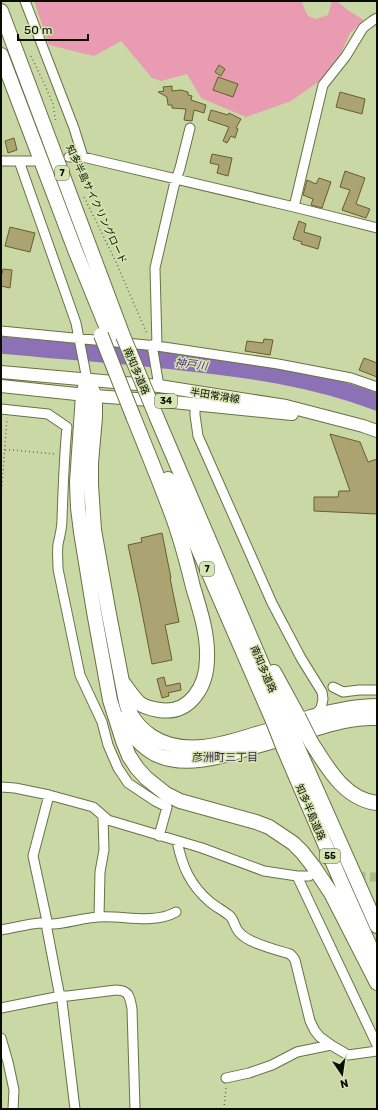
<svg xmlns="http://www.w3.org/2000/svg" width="378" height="1110" viewBox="0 0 378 1110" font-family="Rubik,'Noto Sans JP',sans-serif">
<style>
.green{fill:#e99bb1}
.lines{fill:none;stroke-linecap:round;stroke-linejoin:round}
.river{stroke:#8c71b6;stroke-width:17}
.building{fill:#aba371;stroke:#665e2d}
.minor-tunnel{stroke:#acba8c;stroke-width:9;stroke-dasharray:9 4.5;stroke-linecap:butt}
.minor-casing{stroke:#667344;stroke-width:11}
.major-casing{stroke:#667344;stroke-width:14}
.highway-casing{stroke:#667344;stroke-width:16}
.path{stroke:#697252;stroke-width:1.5;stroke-dasharray:1 3;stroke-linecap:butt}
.minor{stroke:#fff;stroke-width:9}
.major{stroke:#fff;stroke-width:12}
.highway{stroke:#fff;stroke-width:14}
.highway-bridge-casing{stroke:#667344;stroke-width:16;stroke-linecap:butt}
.highway-bridge{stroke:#fff;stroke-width:14}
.labels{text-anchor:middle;stroke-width:3;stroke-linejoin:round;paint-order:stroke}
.shield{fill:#d6e5b2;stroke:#464e35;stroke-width:1}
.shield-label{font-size:9px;font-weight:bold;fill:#090d00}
.street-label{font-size:10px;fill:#090d00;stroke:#d6e5b2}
.water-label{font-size:11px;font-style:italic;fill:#553084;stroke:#d6e5b2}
.neighbourhood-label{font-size:11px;fill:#381e58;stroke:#d6e5b2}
</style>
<rect width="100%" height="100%" fill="#c9d8a5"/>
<path class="green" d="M34,1H303L302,3L308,16L316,19L328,15L332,1H337L349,11L364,20L350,33L341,53L322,79L291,101L246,117L201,98L187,74L161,81L152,78L121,41L94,56L49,45Z"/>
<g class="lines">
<path class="river" d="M1,345C61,351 122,355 182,362C248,369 314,378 377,402"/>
</g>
<path class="building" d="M219,65L225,69L221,76L215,72Z
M218,77L238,84L233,97L213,90Z
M172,86V91L181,90L188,92V95L192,96L191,100L206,105L204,113L194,110L192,121L184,120L186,109L172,108V105H168L167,97L158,92L164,91L163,87Z
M340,92L365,99L362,114L336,107Z
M211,110L228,115L229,113L241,119L236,128L238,129L235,138L231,136L227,143L223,141L229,127L208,120Z
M14,138L17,150L8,153L5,141Z
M212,154L232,158L228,176L217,173L219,165L210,163Z
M345,171L365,178L356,204L370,209L366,218L342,210L350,190L340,187Z
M319,178L331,182L322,208L311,205L313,199L303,195L307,180L316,184Z
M299,221L306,224L304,232L321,237L318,249L301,244L302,242L293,239Z
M10,227L35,233L30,252L5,246Z
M3,269L12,270L10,288L1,286V274H2Z
M264,339L273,340L270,355L245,351L247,341L263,343Z
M364,358L377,363V377L359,370Z
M330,434L360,442L368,462L377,459V514L314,511V497H338L339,491H350Z
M162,533L171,578H170L179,622L165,625L172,660L152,664L139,597L128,545L142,542L141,538Z
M164,677L166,686L180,683L181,690L168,693L169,696L162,698L157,679Z"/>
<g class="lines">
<path class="minor-tunnel" d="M316,876L377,877"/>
<defs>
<path id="minor" d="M25,1L74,128L83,157
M69,157L76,156L83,157L294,207L377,228
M1,161H34
M19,161L76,323L87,380
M294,207L323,85L346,56L363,28L372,21L377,18
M1,331L157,346L278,364L351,378L377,387
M152,345L159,386
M157,346L155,268L174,186L180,168L190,128
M195,404V415L198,436L272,603L301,658L322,692L323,699L321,708L314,716
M1,409L48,414L67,427C64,458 63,489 62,520C62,528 60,536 58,544C57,552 58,561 58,569L80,675L102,722L108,745L118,768L128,783L155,801L167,807L159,836
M333,687L343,692L359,690H377
M1,787L15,788L49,795L93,807L108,820L202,848L264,871L297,876H309
M49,795L33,856L47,921V929L59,992L62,1001L75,1109
M177,841C182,866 190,885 210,902C216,907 224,911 230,916C234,920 235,928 239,932C247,943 277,950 290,954L293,957L295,960L310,1021L315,1031L320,1037L331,1045L348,1055L377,1051
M297,876L377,1045
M99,917L100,872L104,850L103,817
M1,930C14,928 27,924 40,923C44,923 48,924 53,924C68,923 83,918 98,917C124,915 152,925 176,912
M1,1008L61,996H68L116,990C129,990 130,997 132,1009L135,1109
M1,1038L8,1062L14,1090L13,1109
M226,1078L249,1073L272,1065L297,1052L331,1045"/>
<path id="major" d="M1,372L159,386L286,406L363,426L377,431
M1,386L95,396L163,401L292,414"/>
<path id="highway" d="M1,11L123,336
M1,55L75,250L110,336
M87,380L83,395L77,482L78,508L81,532L94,612L110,700L123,741L129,756L137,768L146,778L166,794L180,801L256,822L269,827L293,843L302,852L313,866L331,893L377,983
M87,380L95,396V417L91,463V485L94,530L108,609L125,697C126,702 127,707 129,711C134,721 142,730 151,736C183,757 222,745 256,734C275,729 293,723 311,717C333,711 354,706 377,706
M157,418L285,718
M168,479L273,721
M274,672L298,716
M124,684C129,691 133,697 139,703C144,707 153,709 159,710C190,715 207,686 207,658C208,634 200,610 193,587C187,562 180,536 171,512C159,480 146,448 133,416
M118,718C129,731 140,746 155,754C185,769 223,756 253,747C271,742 290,736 308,731C331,724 353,717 377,718
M311,742C327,767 344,799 377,803
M297,746L377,926
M284,749L343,886L377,962"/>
</defs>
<use href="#minor" class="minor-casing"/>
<use href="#major" class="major-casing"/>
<use href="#highway" class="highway-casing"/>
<path class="path" d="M31,56L44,83L53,104L56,123
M84,197L116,262L147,334
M1,450H12L55,454
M1,498L7,418
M224,1109L226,1087"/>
<use href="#minor" class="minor"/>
<use href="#major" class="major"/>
<use href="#highway" class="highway"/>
<defs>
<path id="highway-bridge" d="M101,335L133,416
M123,336L157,418
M298,716L311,742
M285,718L297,746
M273,721L284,749"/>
</defs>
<use href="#highway-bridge" class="highway-bridge-casing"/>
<use href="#highway-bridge" class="highway-bridge"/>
</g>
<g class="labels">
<g class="shield">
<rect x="55" y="166" width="14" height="14" rx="3"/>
<rect x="155" y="394" width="22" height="14" rx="3"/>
<rect x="200" y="562" width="14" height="14" rx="3"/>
<rect x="320" y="849" width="20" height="14" rx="3"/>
</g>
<g class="shield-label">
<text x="62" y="176">7</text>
<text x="166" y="404">34</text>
<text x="207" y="572">7</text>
<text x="330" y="859">55</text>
</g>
<g class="street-label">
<text transform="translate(97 204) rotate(65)" y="4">知多半島サイクリングロード</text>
<text transform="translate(137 371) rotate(67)" y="4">南知多道路</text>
<text transform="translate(215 395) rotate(9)" y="4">半田常滑線</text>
<text transform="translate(264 669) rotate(67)" y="4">南知多道路</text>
<text transform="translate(311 812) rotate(67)" y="4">知多半島道路</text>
</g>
<g class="water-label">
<text transform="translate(191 364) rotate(7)" y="4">神戸川</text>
</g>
<g class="neighbourhood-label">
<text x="225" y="761">彦洲町三丁目</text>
</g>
</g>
<rect width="378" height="1110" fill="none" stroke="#090d00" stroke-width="4"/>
<g transform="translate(342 1074) rotate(167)" stroke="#d6e5b2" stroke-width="3" paint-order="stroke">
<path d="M0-3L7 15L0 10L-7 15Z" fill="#090d00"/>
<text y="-6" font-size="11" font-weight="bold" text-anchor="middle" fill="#090d00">N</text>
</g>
<path d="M18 34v6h70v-6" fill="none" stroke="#090d00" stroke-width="2"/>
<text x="24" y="34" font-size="12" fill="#090d00" stroke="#d6e5b2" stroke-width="3" paint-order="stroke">50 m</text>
</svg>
